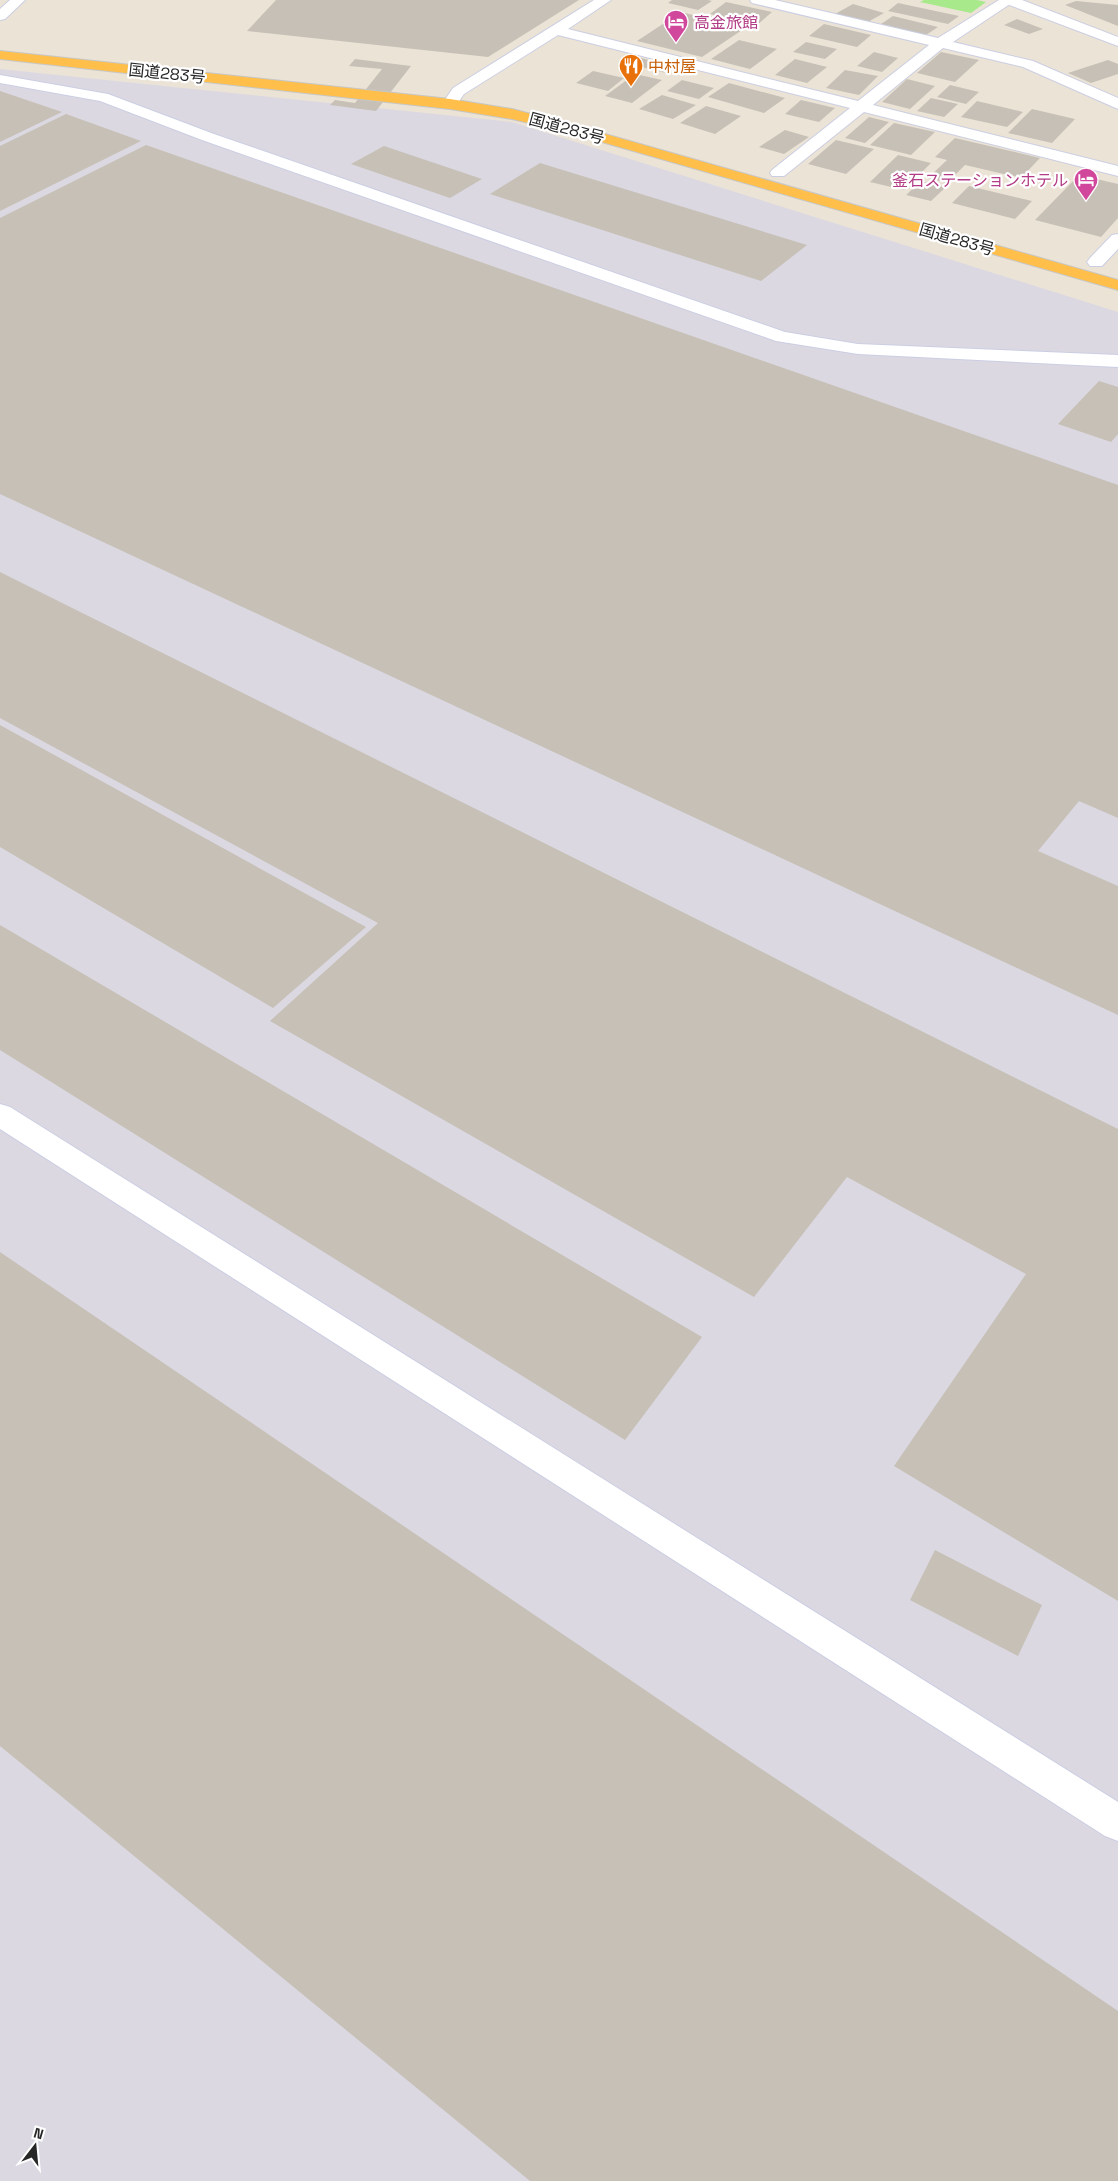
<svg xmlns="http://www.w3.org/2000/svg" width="1118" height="2181" viewBox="0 0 1118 2181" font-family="'Space Grotesk','Noto Sans JP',sans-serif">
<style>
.industrial{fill:#dbd8e2}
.green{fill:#a7e98b}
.building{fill:#c6c0b6}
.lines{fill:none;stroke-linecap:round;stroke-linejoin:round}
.service-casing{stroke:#cbcee2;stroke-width:2}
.minor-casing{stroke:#cbcee2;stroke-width:2}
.tertiary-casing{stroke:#cbcee2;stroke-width:2}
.trunk-casing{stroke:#c7c7c7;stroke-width:2}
.service{fill:#fff;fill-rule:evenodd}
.minor{fill:#fff;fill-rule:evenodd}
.tertiary{fill:#fff;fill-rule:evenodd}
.trunk{fill:#ffbf4a;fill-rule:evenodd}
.labels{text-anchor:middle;stroke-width:4.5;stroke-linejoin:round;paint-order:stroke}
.far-hotel-label{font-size:16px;fill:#b23c85;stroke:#fff;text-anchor:start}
.far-food-label{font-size:16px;fill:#c56008;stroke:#fff;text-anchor:start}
.far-street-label{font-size:16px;fill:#272727;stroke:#fff}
</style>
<rect width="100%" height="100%" fill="#ebe3d6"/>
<path class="industrial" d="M0,69L512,122L1118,312V2181H0Z"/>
<path class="green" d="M924,0H977L986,2L971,13L920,2Z"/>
<path class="building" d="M276,0H579L488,57L247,31Z
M672,0H708L712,1L698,10L668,3Z
M1076,1L1118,5V26L1065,5Z
M726,2L772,12L757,25L710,14Z
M898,3L959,16L948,24L888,11Z
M853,4L884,13L866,23L835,14Z
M681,12L745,28L702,57L637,41Z
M893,16L938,27L926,35L881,24Z
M1017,19L1043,29L1029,34L1004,25Z
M824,24L871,35L857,47L809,36Z
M739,40L777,49L750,69L711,59Z
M806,42L837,49L825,59L793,52Z
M874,52L898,58L882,72L857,66Z
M941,52L979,60L955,82L917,73Z
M630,55L675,67L666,73L621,62Z
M355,59L411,66L376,111L330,105L335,100L355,103L382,69L349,66Z
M795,59L827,67L807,83L775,75Z
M1108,60L1118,64V74L1091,83L1068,73Z
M845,70L878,76L859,95L826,88Z
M593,71L624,78L608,91L576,83Z
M635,74L662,80L632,103L605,96Z
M907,79L935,86L910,109L882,102Z
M682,80L714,88L699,99L667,91Z
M729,83L785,98L764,113L708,97Z
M950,85L979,92L966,104L937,97Z
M0,91L62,112L0,142Z
M662,95L696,105L673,119L639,109Z
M931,98L958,104L944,117L917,111Z
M801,100L835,108L819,122L785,114Z
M977,101L1023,112L1007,127L961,117Z
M706,106L741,116L715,134L680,123Z
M1032,109L1075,119L1052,143L1008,133Z
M66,114L141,141L0,211V146Z
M869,117L889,122L865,143L845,138Z
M894,123L935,132L911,155L870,145Z
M785,130L809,137L784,154L759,147Z
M955,138L1040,158L1021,178L965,165L947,183L928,178L947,160L935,157Z
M836,140L874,149L846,174L808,164Z
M146,145L1118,485V818L1079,801L1038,851L1118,886V1015L0,494V218Z
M384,146L482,179L450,198L351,164Z
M898,155L931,163L904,190L870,182Z
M540,163L807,245L761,281L490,194Z
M1079,175L1118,184V218L1101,237L1035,220Z
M921,181L946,187L931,201L906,195Z
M969,186L1032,201L1015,219L952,203Z
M1099,381L1118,387V434L1111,442L1058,424Z
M0,572L1118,1129V1601L894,1466L1026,1274L847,1177L754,1297L270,1021L378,923L0,718Z
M0,725L366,927L273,1008L0,847Z
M0,925L702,1337L625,1440L0,1050Z
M0,1252L1118,2011V2181H530L0,1746Z
M935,1550L1042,1605L1018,1656L910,1600Z"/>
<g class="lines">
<defs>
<path id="service" d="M0,75L108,94L214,134L785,332L858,344L1118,355V367L858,354L776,341L202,140L100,101L0,83Z
M0,1104L10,1107L1118,1802V1841L1105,1836L0,1129Z"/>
<path id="minor" d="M594,0H611L568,29L858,101L929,45L752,3L750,0H775L938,38L999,0H1016L953,42L1033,61L1118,98V109L1023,67L943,48L873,105L1118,166V176L864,112L784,176H772L770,173L772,170L850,108L558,35L464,94L455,107H445L442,104L453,88Z
M1118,234V249L1102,266H1090L1087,262L1090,258L1112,235Z"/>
<path id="tertiary" d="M10,0H25L5,19L0,20V9Z
M1002,0H1022L1118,37V46L1004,3Z"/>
<path id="trunk" d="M0,51L450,99L512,109L577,126L1118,280V290L567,132L512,119L450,109L0,59Z"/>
</defs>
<use href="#service" class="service-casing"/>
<use href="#minor" class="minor-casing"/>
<use href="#tertiary" class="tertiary-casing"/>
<use href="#trunk" class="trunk-casing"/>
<use href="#service" class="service"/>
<use href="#minor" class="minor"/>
<use href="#tertiary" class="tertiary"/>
<use href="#trunk" class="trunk"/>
</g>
<defs>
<symbol id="hotel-pin" viewBox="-11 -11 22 30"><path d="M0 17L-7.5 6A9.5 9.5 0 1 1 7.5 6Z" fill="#d1479c" stroke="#fff"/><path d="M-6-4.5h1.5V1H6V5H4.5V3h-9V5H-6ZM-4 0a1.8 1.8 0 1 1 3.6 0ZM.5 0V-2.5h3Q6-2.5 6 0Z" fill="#fff"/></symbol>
<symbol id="restaurant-pin" viewBox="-11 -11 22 30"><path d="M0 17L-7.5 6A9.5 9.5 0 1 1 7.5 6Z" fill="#e8710a" stroke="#fff"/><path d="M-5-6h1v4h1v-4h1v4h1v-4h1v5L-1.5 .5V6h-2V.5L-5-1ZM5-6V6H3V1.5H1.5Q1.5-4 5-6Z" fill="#fff"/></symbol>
</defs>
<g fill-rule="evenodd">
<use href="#hotel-pin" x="662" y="8" width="28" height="38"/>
<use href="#restaurant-pin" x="617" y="52" width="28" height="38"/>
<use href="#hotel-pin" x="1072" y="166" width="28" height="38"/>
</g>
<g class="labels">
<g class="far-hotel-label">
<text x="694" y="28">高金旅館</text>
<text x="1068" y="186" text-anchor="end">釜石ステーションホテル</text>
</g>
<g class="far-food-label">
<text x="648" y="72">中村屋</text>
</g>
<g class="far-street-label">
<text transform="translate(167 73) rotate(6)" y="6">国道283号</text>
<text transform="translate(567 128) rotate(15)" y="6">国道283号</text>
<text transform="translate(957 239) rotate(16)" y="6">国道283号</text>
</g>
</g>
<g transform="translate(35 2146) rotate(16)" stroke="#ffffff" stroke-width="4" paint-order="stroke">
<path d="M0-4L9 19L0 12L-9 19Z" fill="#272727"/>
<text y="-8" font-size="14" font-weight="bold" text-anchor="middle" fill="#272727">N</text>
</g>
</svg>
